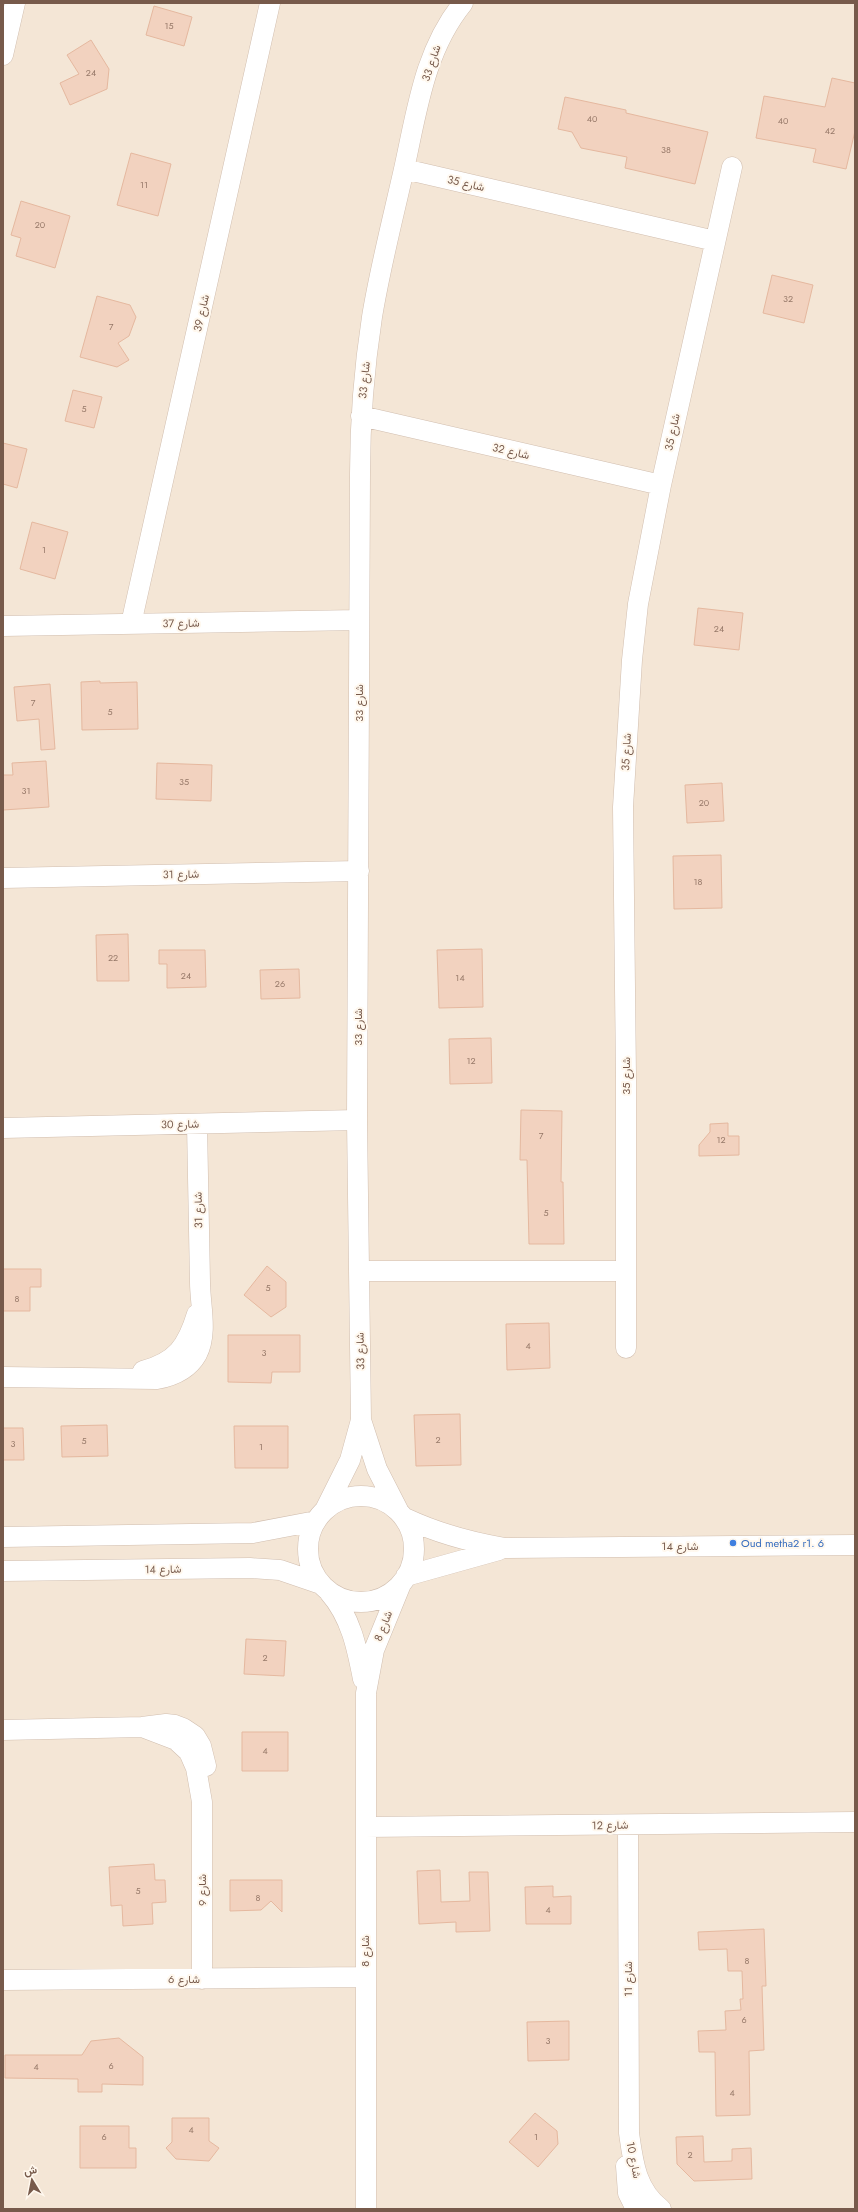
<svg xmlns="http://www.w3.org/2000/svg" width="858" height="2212" viewBox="0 0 858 2212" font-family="Jost,Vazirmatn,sans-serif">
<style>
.residential{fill:#f4e6d6}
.building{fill:#f2d2bf;stroke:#e5b89f}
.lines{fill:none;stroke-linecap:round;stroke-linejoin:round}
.street-casing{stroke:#d1beaf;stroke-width:21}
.street{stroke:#fff;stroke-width:20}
.shop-dot{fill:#3f7fe0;stroke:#fff8ee;stroke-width:1.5}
.labels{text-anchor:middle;stroke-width:4;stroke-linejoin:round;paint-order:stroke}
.number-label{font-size:9px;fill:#967868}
.street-label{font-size:11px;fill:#775a4b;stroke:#fff8ee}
.shop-label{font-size:11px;fill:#366cbe;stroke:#fff8ee;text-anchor:start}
</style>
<rect width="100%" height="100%" fill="#fcf4e8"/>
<path class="residential" d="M3,3H855V2209H3Z"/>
<path class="building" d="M154,6L192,17L184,46L146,35Z
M91,40L109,69L107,89L70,105L60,83L79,74L67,55Z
M832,78L855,83V131L846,169L813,162L816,149L756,138L764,96L825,107Z
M565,97L626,110V113L708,132L695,184L625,168L627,157L581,148L572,132L558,129Z
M131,153L171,164L158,216L117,205Z
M21,201L70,216L55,268L16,256L21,238L11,235Z
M772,275L813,285L804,323L763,313Z
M97,296L130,305L136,317L129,336L118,343L129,360L117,367L80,357Z
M73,390L102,397L94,428L65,421Z
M3,443L27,449L17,488L3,484Z
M32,522L68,532L55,579L20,569Z
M698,608L743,613L739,650L694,645Z
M100,681V683L137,682L138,729L82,730L81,682Z
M50,684L55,749L41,750L39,719L17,721L14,687Z
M46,761L49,807L3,810V775H13L12,763Z
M157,763L212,765L211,801L156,799Z
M722,783L724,821L687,823L685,785Z
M721,855L722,908L674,909L673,856Z
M128,934L129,981H97L96,935Z
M482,949L483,1007L439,1008L437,950Z
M159,950H205L206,987L167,988V964H159Z
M299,969L300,998L261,999L260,970Z
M491,1038L492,1083L450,1084L449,1039Z
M521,1110L562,1111L561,1182H563L564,1244H529L527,1160H520Z
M728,1123V1136H739V1155L699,1156V1145L710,1132V1124Z
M267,1266L286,1282V1307L271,1317L244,1295Z
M3,1269H41V1287H30V1311H3Z
M549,1323L550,1368L507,1370L506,1324Z
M228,1335H300V1372H272L271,1383L228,1382Z
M460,1414L461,1465L416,1466L414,1415Z
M107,1425L108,1456L62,1457L61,1426Z
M234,1426H288V1468H235Z
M3,1428H23L24,1460H3Z
M246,1639L286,1641L284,1676L244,1674Z
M242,1732H288V1771H242Z
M154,1864L155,1880H165L166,1902L152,1903L153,1924L123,1926L122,1905L111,1906L109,1867Z
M440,1870L441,1902L470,1901L469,1872H488L490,1931L456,1932V1922L419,1924L417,1871Z
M230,1880H282V1912L271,1901L261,1910L230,1911Z
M553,1886V1897L571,1896V1924H526L525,1887Z
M764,1929L766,1986H762L764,2050L749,2051L750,2115L716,2116L715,2052H699L698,2031L726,2030L725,2011L741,2010L740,1999H743L742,1971H728L727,1949L699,1950L698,1932Z
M569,2021V2060L528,2061L527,2022Z
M119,2038L143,2057V2085L102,2084V2092H78V2079L5,2078V2055H82L91,2041Z
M535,2113L557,2131L558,2144L538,2167L509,2142Z
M172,2118H209V2141L219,2148L209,2161L176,2159L166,2148L172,2142Z
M80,2126H129V2148H136V2168H80Z
M703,2136L704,2162L732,2161V2149L751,2148L752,2179L694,2181L677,2164L676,2137Z"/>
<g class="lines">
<defs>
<path id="street" d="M3,55L15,3
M404,169L715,241
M361,416L661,485
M131,624L270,3
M3,626L359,620
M3,878L359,871
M3,1128L357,1120
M359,1271H626
M626,1348V1078L623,807L632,660L638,604L661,485L732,167
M143,1371C176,1362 187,1347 197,1314
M3,1377L157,1379C173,1376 188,1370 197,1354C208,1333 200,1305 200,1282C199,1230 198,1177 197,1124
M361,1420L377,1469L398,1510
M308 1549a53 53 0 1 1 106 0a53 53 0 1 1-106 0Z
M326,1508L350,1460L361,1420L357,1120L360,474C360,422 364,369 372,317C380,268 393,218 404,169C417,111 424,51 463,3
M405,1518C437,1533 469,1542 505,1548L855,1545
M3,1537L253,1533L316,1521
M3,1571L250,1568L280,1570L321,1584
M406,1576L499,1550
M329,1592C351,1617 357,1648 363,1679
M142,1727L176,1740L189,1752L196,1768L202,1802V1979
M3,1730L142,1727L166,1724L175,1725L183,1728L195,1736L201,1746L206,1766
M628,1825L629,2133C633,2162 636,2190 661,2209
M366,1827L855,1822
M3,1980L365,1977
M626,2166L628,2193L636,2209
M366,2209V1693L374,1650L401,1584"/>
</defs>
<use href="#street" class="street-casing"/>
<use href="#street" class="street"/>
</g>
<circle class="shop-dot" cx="733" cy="1543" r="4"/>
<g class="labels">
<g class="number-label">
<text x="169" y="29">15</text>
<text x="91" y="76">24</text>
<text x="592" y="122">40</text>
<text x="783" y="124">40</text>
<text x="830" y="134">42</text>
<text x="666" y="153">38</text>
<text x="144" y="188">11</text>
<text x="40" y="228">20</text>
<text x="788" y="302">32</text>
<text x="111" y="330">7</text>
<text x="84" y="412">5</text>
<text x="44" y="553">1</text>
<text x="719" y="632">24</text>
<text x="33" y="706">7</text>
<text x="110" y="715">5</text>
<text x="184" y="785">35</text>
<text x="26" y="794">31</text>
<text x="704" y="806">20</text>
<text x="698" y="885">18</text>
<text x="113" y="961">22</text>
<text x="186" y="979">24</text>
<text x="460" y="981">14</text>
<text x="280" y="987">26</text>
<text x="471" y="1064">12</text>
<text x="541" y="1139">7</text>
<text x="721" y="1143">12</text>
<text x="546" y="1216">5</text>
<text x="268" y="1291">5</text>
<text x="17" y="1302">8</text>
<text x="528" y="1349">4</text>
<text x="264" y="1356">3</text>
<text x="438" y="1443">2</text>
<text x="84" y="1444">5</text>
<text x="13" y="1447">3</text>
<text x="261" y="1450">1</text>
<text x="265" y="1661">2</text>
<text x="265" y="1754">4</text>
<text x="138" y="1894">5</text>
<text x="258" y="1901">8</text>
<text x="548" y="1913">4</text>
<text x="747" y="1964">8</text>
<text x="744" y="2023">6</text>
<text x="548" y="2044">3</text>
<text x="111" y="2069">6</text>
<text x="36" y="2070">4</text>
<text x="732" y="2096">4</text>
<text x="191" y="2133">4</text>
<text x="104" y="2140">6</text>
<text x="536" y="2140">1</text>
<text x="690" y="2158">2</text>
</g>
<g class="street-label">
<text transform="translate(431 63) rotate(-71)" y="4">شارع 33</text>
<text transform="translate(466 183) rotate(13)" y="4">شارع 35</text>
<text transform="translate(201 313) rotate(-77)" y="4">شارع 39</text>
<text transform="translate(364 380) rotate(-84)" y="4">شارع 33</text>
<text transform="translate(672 432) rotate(-78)" y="4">شارع 35</text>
<text transform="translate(511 451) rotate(13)" y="4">شارع 32</text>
<text transform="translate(181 623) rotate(-1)" y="4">شارع 37</text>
<text transform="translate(359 703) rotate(-90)" y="4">شارع 33</text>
<text transform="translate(626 752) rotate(-87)" y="4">شارع 35</text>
<text transform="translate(181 874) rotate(-1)" y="4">شارع 31</text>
<text transform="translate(358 1027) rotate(-90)" y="4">شارع 33</text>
<text transform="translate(626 1076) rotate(-90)" y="4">شارع 35</text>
<text transform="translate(180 1124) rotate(-1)" y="4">شارع 30</text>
<text transform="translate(198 1210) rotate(-91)" y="4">شارع 31</text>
<text transform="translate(360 1351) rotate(-91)" y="4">شارع 33</text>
<text x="680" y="1550">شارع 14</text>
<text transform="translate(163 1569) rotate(-1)" y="4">شارع 14</text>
<text transform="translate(383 1626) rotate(-69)" y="4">شارع 8</text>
<text transform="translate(610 1825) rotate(-1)" y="4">شارع 12</text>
<text transform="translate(202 1890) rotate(-90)" y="4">شارع 9</text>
<text transform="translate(365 1951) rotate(-90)" y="4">شارع 8</text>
<text x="184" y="1983">شارع 6</text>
<text transform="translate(628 1979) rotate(-90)" y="4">شارع 11</text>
<text transform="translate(634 2160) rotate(79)" y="4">شارع 10</text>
</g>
<g class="shop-label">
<text x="741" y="1547">Oud metha2 r1. 6</text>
</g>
</g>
<rect width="858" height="2212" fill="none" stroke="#775a4b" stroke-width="8"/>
<g transform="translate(32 2180) rotate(350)" stroke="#fff8ee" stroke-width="3" paint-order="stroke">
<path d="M0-3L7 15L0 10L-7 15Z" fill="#775a4b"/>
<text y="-6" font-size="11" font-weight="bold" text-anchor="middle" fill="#775a4b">ش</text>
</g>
</svg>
